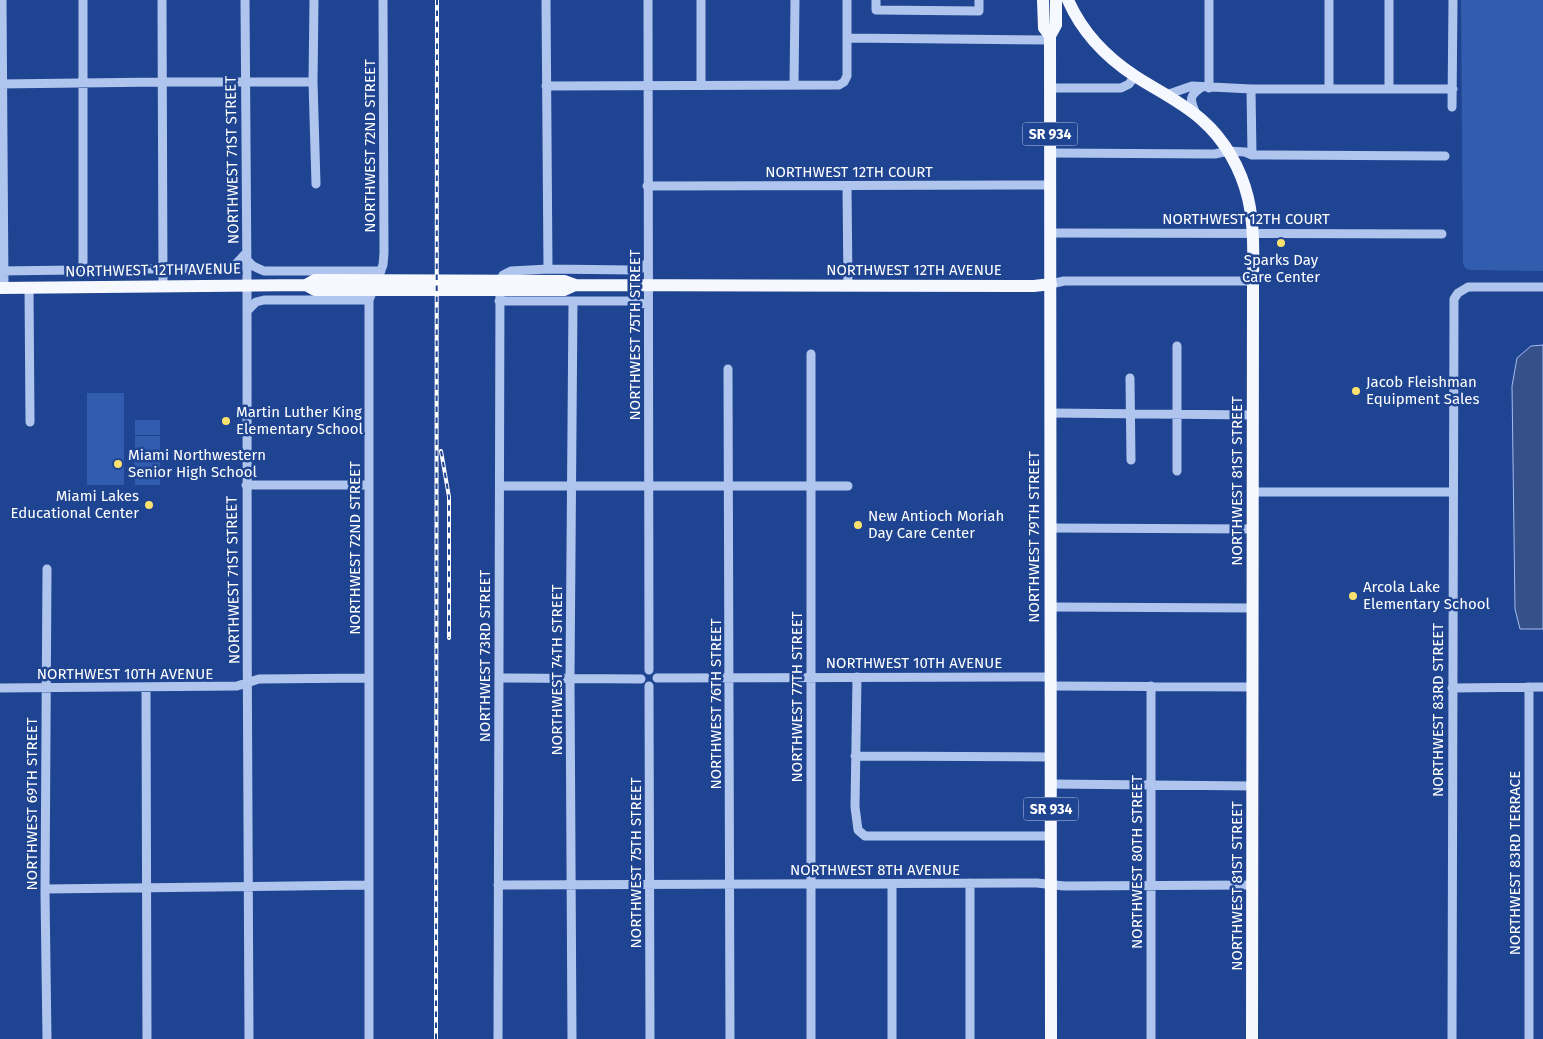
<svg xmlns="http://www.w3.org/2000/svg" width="1543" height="1039" viewBox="0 0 1543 1039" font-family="'Fira Sans',sans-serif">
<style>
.green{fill:#325dae}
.water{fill:#36518a;stroke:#a3beef}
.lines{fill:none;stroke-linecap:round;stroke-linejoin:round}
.minor{stroke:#afc5ed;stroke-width:9}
.major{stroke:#f6f8ff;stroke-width:12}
.rail-casing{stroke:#fff;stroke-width:4}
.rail{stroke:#1f4491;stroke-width:2;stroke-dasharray:5.5;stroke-linecap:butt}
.poi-dot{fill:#fbe26f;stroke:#1f4491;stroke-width:2}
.labels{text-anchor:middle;stroke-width:5;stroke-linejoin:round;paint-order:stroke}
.shield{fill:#1f4491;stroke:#bcc7de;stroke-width:1}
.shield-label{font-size:14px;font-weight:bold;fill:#fff}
.street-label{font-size:15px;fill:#fff;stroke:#1f4491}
.poi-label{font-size:15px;fill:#fff;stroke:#1f4491;text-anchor:start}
</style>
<rect width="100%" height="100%" fill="#1f4491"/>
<path class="green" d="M1461,0H1543V271L1471,270L1466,269L1463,264Z
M87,393H124V485H87Z
M135,420H160V435H135Z
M135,436H160V451H135Z
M135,453H160V468H134Z
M135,470H160V485H135Z"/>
<path class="water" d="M1543,345V629H1520L1515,609L1512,386L1517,358L1531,346Z"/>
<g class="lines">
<path class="minor" d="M2,0L4,288
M83,0V270
M162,0L163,286
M245,0C245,94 247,188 247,282C247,534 247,787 249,1039
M314,0L313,82L316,184
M546,0L548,269
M648,0L649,670
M876,0V10L979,11V0
M847,38L1050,40
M0,84L161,82H313
M701,85V0
M794,85L795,0
M546,86L839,85L844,82L847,76V0
M1050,88H1121L1129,84L1135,76
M1209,88V0
M1251,89L1252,155
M1329,89V0
M1389,89V0
M1166,95L1192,86L1251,89H1453
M1452,107L1453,0
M1196,114C1190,100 1188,96 1202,87
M1050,153L1215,154L1228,151L1245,152L1252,155L1445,156
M647,186L1050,185
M847,186L848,286
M1051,233L1442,234
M247,260L253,266L264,271H381
M0,271L225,268L235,265L247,252
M1051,284L1064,281H1253
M29,288L30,422
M499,301H633L648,305
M247,311L256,302L264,300H369
M811,354V1039
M728,369L730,1039
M1130,378L1131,460
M1050,413L1253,415
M1177,471V346
M246,485H369
M500,486H848
M1253,492H1452
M1051,528L1253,529
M1051,607L1253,608
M857,677L855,807L858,830L865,836H1051
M499,678L641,679
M657,678L1051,677
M649,686L650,1039
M1051,686L1253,687
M1151,686V1039
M1529,687V1039
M0,688L237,686L259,679L369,678
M146,688L147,1039
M1452,688L1543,687
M855,756L1051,757
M1051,784L1253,786
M970,883V1039
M498,885L1037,883L1064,886L1253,885
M45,889L369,885
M47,1039L45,893L47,569
M369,1039V300L383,265L384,253L383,0
M498,1039L500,282L503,275L511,271L548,269L633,270L642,268L648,262
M572,1039L570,678L573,301
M892,1039V884
M1452,1039L1454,299L1458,293L1468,287H1543"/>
<path class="major" d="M1043,0L1044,28L1050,36
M1068,0C1082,32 1106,57 1135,76C1158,91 1182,102 1202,120C1225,140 1241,169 1248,198C1255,228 1253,259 1253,290L1252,1039
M306,285L315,290H564L575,285
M0,288L306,285L315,280H322L564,281L575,285L1034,286L1051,284
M1051,1039L1050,36L1056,25V0"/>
<defs>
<path id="rail" d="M441,451L449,497V638
M436,1039L437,0"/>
</defs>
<use href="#rail" class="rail-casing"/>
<use href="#rail" class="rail"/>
</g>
<g class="poi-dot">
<circle cx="1281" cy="243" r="5"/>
<circle cx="1356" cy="391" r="5"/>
<circle cx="226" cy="421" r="5"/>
<circle cx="118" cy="464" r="5"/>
<circle cx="149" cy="505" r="5"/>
<circle cx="858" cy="525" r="5"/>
<circle cx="1353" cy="596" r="5"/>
</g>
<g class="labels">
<g class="shield">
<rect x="1022.5" y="122.5" width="55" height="23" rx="4"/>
<rect x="1023.5" y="797.5" width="55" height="23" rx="4"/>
</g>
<g class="shield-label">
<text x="1050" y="139">SR 934</text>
<text x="1051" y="814">SR 934</text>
</g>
<g class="street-label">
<text transform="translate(370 146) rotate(-90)" y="5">NORTHWEST 72ND STREET</text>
<text transform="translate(232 160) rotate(-91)" y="5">NORTHWEST 71ST STREET</text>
<text x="849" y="177">NORTHWEST 12TH COURT</text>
<text x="1246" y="224">NORTHWEST 12TH COURT</text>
<text transform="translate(153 270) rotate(-1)" y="5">NORTHWEST 12TH AVENUE</text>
<text x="914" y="275">NORTHWEST 12TH AVENUE</text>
<text transform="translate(635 335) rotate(-90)" y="5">NORTHWEST 75TH STREET</text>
<text transform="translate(1237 481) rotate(-90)" y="5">NORTHWEST 81ST STREET</text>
<text transform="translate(1034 537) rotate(-90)" y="5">NORTHWEST 79TH STREET</text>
<text transform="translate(355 548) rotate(-90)" y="5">NORTHWEST 72ND STREET</text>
<text transform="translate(233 580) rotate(-91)" y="5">NORTHWEST 71ST STREET</text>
<text transform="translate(485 656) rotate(-90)" y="5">NORTHWEST 73RD STREET</text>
<text x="914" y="668">NORTHWEST 10TH AVENUE</text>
<text transform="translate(557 670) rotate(-90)" y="5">NORTHWEST 74TH STREET</text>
<text x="125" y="679">NORTHWEST 10TH AVENUE</text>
<text transform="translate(797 697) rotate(-90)" y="5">NORTHWEST 77TH STREET</text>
<text transform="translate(716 704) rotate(-90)" y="5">NORTHWEST 76TH STREET</text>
<text transform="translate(1438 710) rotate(-90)" y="5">NORTHWEST 83RD STREET</text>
<text transform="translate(32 804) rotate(-90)" y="5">NORTHWEST 69TH STREET</text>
<text transform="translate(1137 862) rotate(-90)" y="5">NORTHWEST 80TH STREET</text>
<text transform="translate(636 863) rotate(-90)" y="5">NORTHWEST 75TH STREET</text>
<text transform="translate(1515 863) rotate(-90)" y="5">NORTHWEST 83RD TERRACE</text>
<text x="875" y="875">NORTHWEST 8TH AVENUE</text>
<text transform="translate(1237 886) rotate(-90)" y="5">NORTHWEST 81ST STREET</text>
</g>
<g class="poi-label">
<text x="1281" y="265" text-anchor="middle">Sparks Day<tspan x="1281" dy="17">Care Center</tspan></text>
<text x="1366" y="387">Jacob Fleishman<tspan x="1366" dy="17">Equipment Sales</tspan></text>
<text x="236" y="417">Martin Luther King<tspan x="236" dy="17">Elementary School</tspan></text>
<text x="128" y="460">Miami Northwestern<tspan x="128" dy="17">Senior High School</tspan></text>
<text x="139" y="501" text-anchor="end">Miami Lakes<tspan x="139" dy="17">Educational Center</tspan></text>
<text x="868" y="521">New Antioch Moriah<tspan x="868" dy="17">Day Care Center</tspan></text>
<text x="1363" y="592">Arcola Lake<tspan x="1363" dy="17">Elementary School</tspan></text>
</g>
</g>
</svg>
